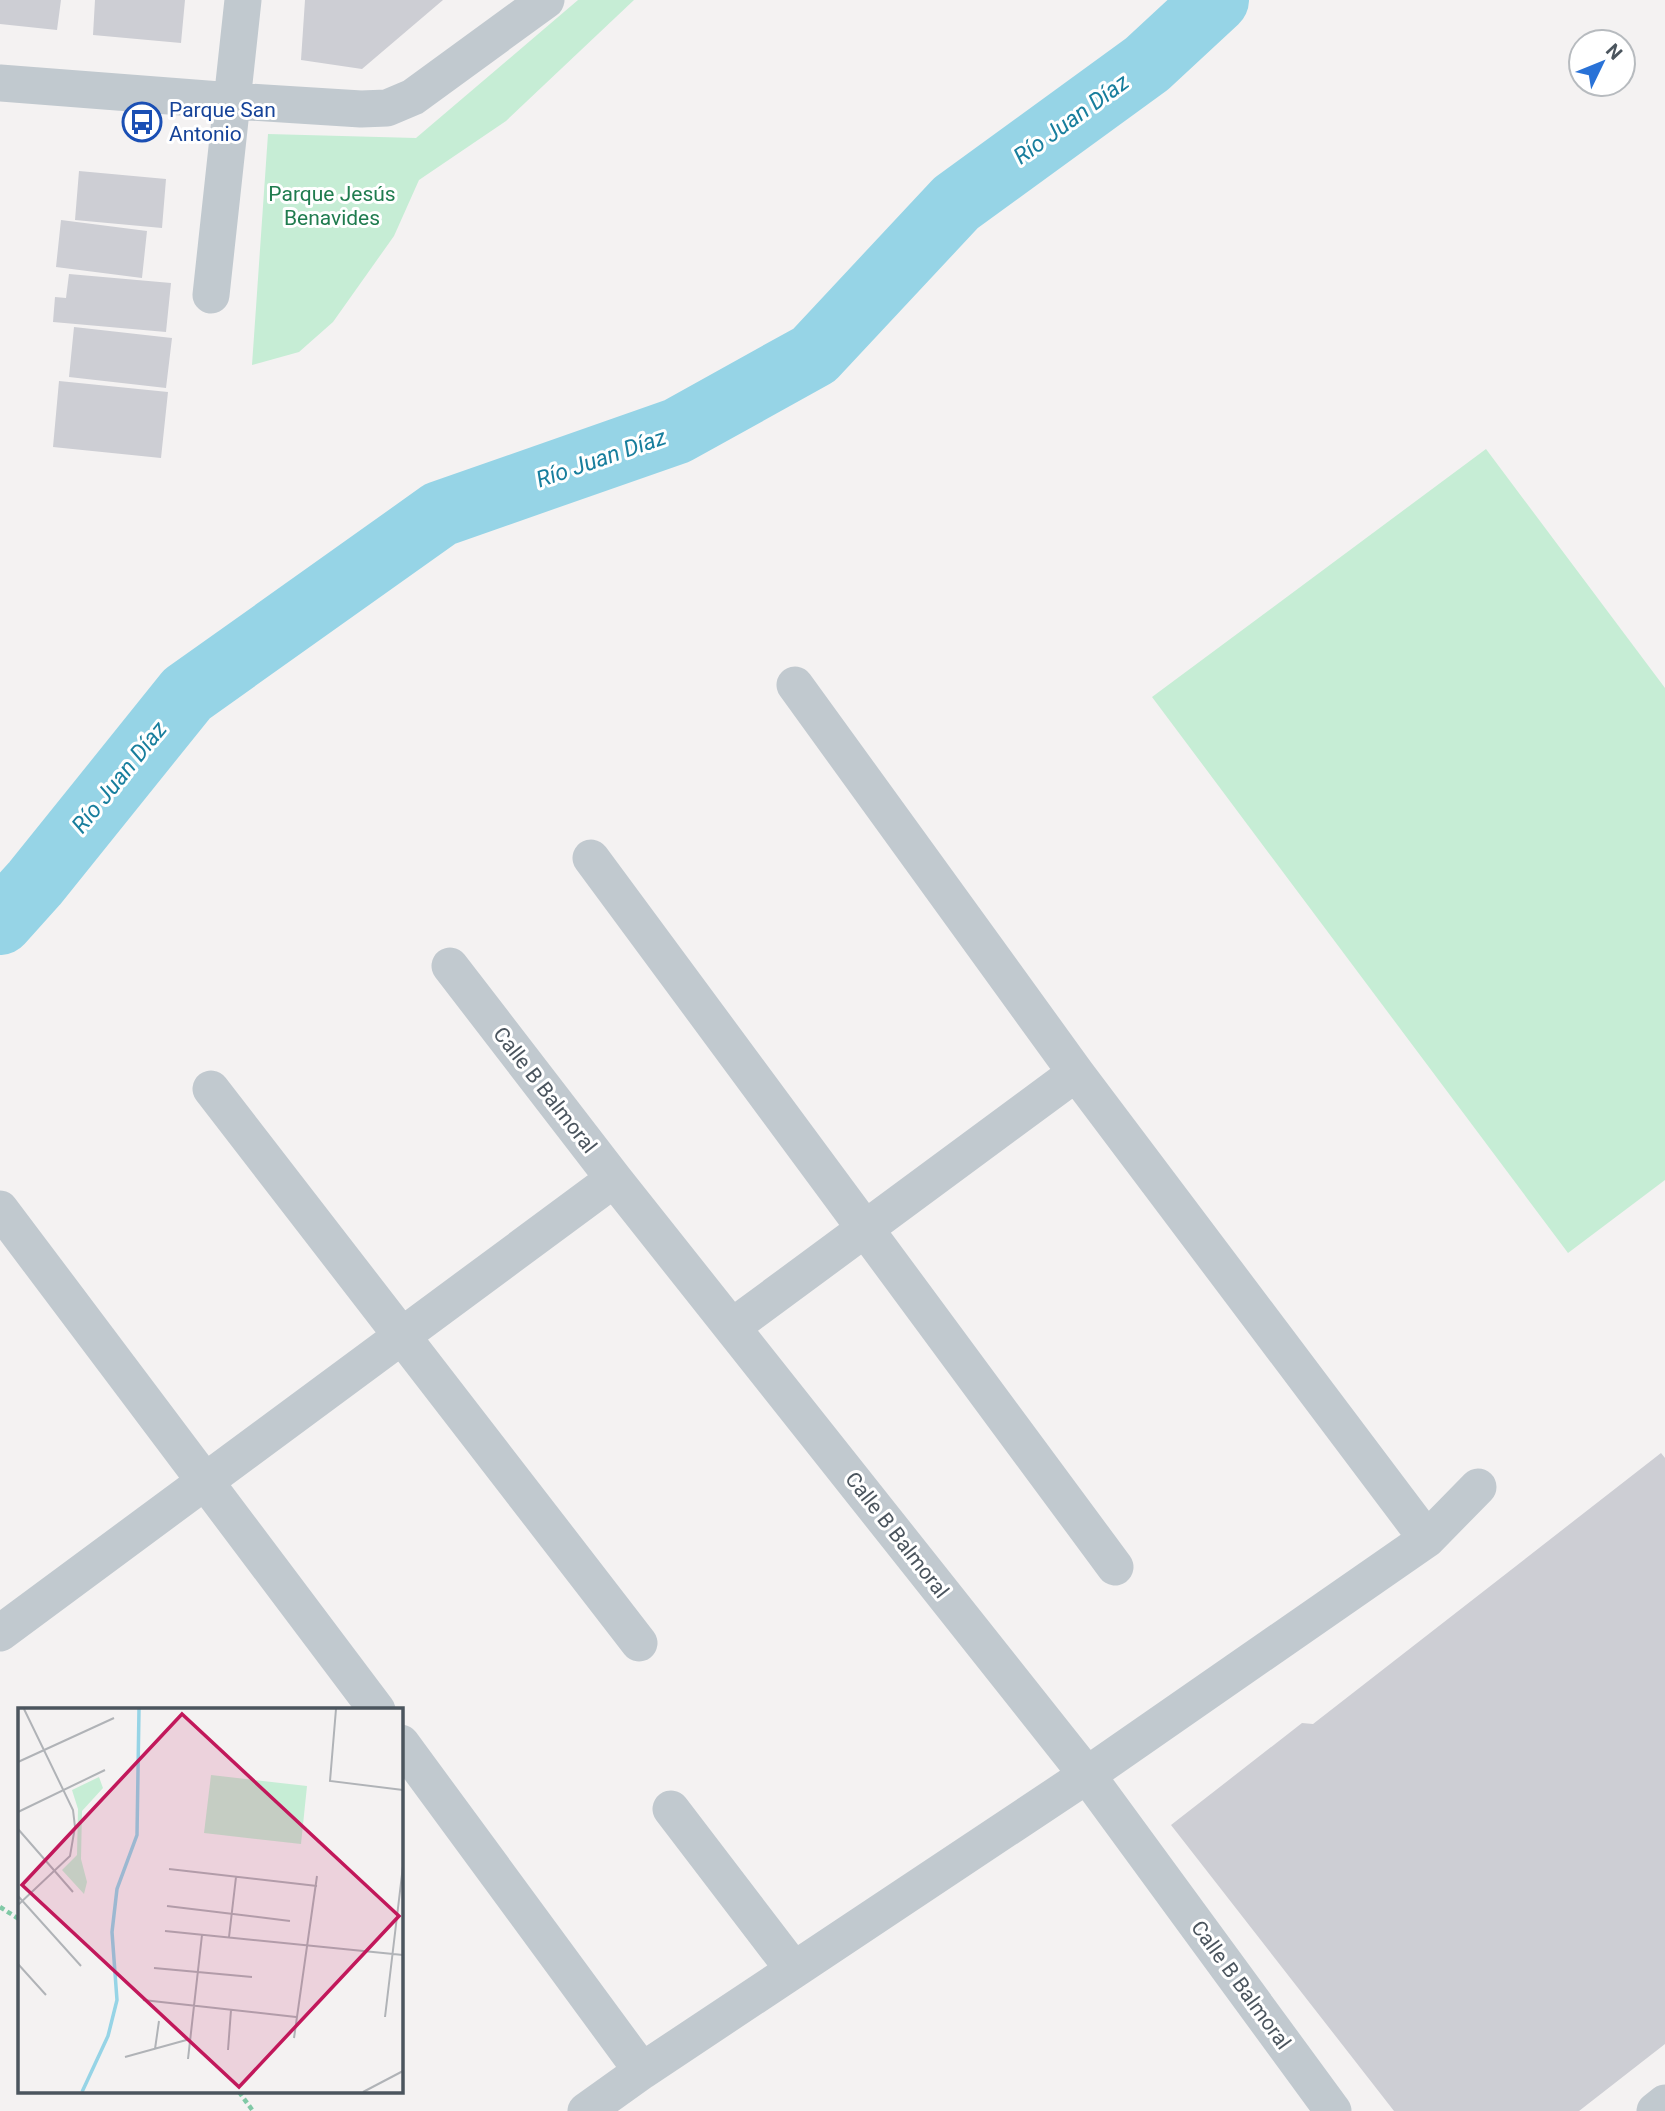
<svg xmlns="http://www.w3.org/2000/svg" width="1665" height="2111" viewBox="0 0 1665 2111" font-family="Roboto,sans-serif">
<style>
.green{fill:#c6edd5}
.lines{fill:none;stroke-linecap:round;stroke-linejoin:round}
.river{stroke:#96d4e6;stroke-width:66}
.building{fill:#cdced4}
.path{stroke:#80c9a6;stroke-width:4.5;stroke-dasharray:5 3.5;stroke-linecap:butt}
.minor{stroke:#c1c9cf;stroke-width:37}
.labels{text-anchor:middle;stroke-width:6;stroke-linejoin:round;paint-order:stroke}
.transit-label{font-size:21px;fill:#164399;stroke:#fff;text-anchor:start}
.park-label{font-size:21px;fill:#207c4f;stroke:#fff}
.street-label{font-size:21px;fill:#4b555e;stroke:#fff}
.water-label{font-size:23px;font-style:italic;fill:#187e9d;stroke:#fff}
.inset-river{fill:none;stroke:#96d4e6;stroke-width:3.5}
.inset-road{fill:none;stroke:#b0b3b7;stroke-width:2}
.view{fill:#c2185b;fill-opacity:0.15;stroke:#c2185b;stroke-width:3.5}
.inset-edge{fill:none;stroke:#4b555e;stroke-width:3.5}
</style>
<rect width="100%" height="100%" fill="#f4f2f2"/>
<path class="green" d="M578,0H634L506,121L419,180L394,236L333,322L299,352L252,365L268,134L416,138Z
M1486,449L1665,688V1180L1568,1253L1152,697Z"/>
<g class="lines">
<path class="river" d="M0,922L35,883L187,694L440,514L677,431L814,355L956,203L1147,64L1216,0"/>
</g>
<path class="building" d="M0,0H61L57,30L0,24Z
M95,0H185L181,43L93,35Z
M305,0H443L362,69L301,60Z
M79,171L166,179L162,228L75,220Z
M61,220L147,231L142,278L56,267Z
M69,274L171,283L166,332L53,322L55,297L66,298Z
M74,327L172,338L166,388L69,377Z
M59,381L168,392L161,458L53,447Z
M1661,1453L1665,1458V2044L1579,2111H1394L1171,1825L1302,1723L1313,1724Z"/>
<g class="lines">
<path class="path" d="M0,1907L19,1919
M239,2092L253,2111"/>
<path class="minor" d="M0,83L233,101L361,109L387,108L413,97L546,0
M211,295L243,0
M795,685L1076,1073L1427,1539
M591,858L1115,1567
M450,966L614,1179L1087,1775L1333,2111
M211,1089L639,1643
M0,1209L377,1710
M732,1327L1076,1073
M0,1633L614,1179
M401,1743L642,2071
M671,1809L794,1970
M586,2111L642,2071L1087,1775L1427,1539L1478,1487
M1655,2111L1665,2103"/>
</g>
<defs>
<symbol id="bus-ring" viewBox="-11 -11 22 22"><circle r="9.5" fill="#fff" stroke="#1a4fb4" stroke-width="1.5"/><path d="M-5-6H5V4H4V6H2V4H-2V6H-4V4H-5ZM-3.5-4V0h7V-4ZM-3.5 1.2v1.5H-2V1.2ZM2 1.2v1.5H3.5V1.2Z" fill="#1a4fb4"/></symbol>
</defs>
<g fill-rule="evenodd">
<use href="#bus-ring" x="120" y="100" width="44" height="44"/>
</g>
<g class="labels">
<g class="transit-label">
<text x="169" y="117">Parque San<tspan x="169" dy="24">Antonio</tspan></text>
</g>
<g class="park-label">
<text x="332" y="201">Parque Jesús<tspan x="332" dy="24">Benavides</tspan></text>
</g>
<g class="street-label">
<text transform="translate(545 1090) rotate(52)" y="7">Calle B Balmoral</text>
<text transform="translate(897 1535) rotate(52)" y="7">Calle B Balmoral</text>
<text transform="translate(1241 1985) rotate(54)" y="7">Calle B Balmoral</text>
</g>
<g class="water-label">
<text transform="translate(1071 119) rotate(-36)" y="8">Río Juan Díaz</text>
<text transform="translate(601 458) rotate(-19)" y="8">Río Juan Díaz</text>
<text transform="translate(119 777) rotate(-51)" y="8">Río Juan Díaz</text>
</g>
</g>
<g transform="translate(18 1708)">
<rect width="385" height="385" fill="#f4f2f2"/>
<path d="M193,67L289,78L283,136L186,125ZM81,69L85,80L64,103L63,151L69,174L66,186L44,162L59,147L60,101L54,82Z" fill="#c6edd5"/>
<path class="inset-river" d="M64,384L90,328L99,292L94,224L99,181L119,127L121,1"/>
<path class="inset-road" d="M318,1L312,73L385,82M0,54L96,10M0,104L87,62M0,121L55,184M151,161L299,178M0,188L63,258M0,197L52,148L57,119L55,102L6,1M149,198L272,213M147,223L385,247M211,229L218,169M0,256L28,287M136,260L234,269M125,292L278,309M367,309L385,158M276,330L299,168M137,341L141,313M210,342L213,302M107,349L172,331M170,351L184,227M345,384L385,363"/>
<path class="view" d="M164,6L381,208L221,379L4,177Z"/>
<rect width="385" height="385" class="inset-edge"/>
</g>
<g transform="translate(1602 63) rotate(47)"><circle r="33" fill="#ffffff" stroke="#b7bbbf" stroke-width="2"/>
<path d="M0-5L12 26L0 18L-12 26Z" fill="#2972d7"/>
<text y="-10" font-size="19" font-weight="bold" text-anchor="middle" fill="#4b555e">N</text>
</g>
</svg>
